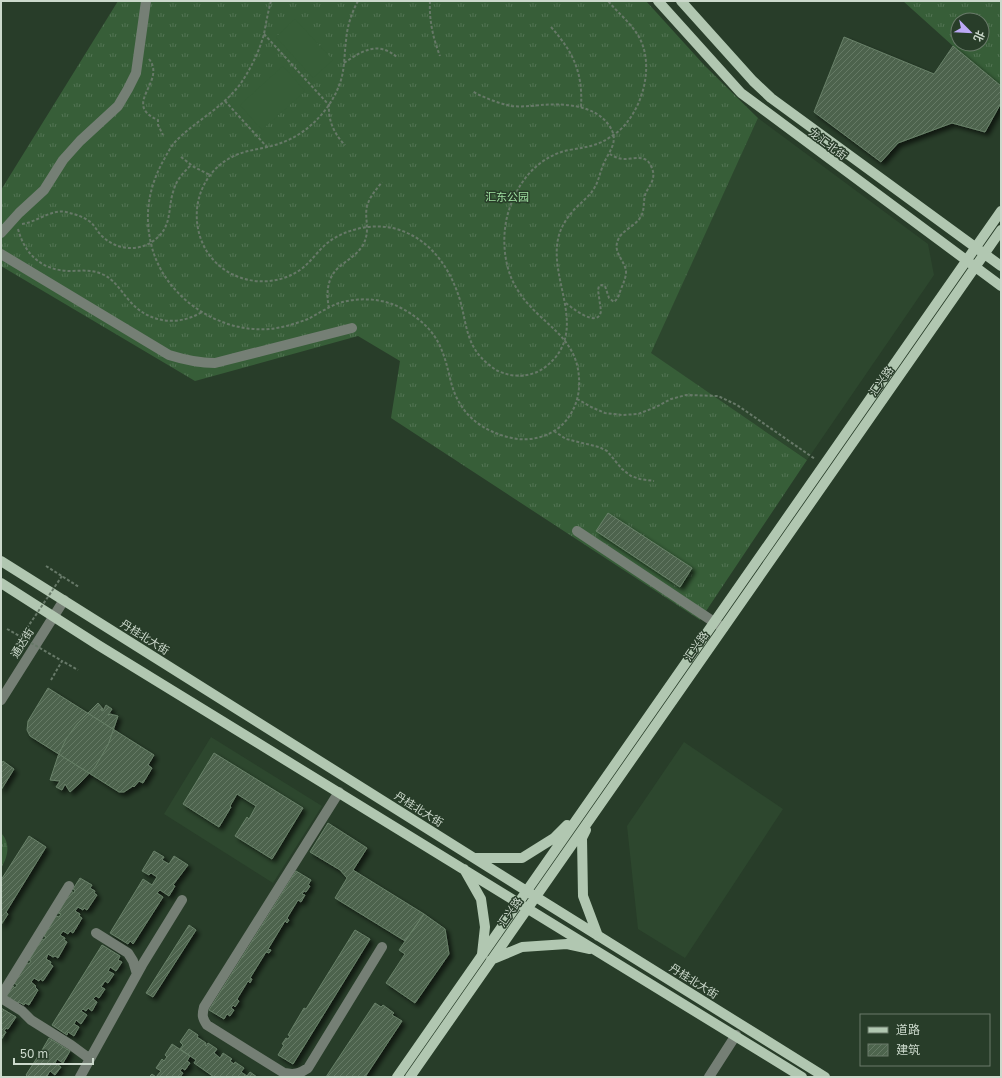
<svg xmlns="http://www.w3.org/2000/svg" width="1002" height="1078" viewBox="0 0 1002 1078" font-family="'Golos Text','Noto Sans SC',sans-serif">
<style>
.built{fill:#2d472e}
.grass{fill:url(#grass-tufts);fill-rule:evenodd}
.pitch{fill:#375e38}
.building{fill:url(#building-hatch);stroke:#698169;filter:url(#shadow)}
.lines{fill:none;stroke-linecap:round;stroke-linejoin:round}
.path{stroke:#677968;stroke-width:2;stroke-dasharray:3 2;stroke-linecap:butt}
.minor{stroke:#757f75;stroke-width:10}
.major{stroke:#b1c7b1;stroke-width:10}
.path-bridge{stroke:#677968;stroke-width:2;stroke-dasharray:3 2;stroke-linecap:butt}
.labels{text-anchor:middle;stroke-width:3;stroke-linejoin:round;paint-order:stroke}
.street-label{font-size:11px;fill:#ccd9cc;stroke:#283d29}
.park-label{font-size:11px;fill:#a0e0a2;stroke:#283d29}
</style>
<defs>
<pattern id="grass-tufts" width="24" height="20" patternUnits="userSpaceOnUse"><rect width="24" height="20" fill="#375e38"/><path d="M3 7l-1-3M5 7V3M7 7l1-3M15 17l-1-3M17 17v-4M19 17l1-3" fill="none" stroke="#537454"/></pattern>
<pattern id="building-hatch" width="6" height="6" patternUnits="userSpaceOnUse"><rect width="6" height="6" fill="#4d644d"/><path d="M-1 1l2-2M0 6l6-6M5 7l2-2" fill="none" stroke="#657a65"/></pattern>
<filter id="shadow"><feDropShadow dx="3.5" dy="3.5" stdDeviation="2" flood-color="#0009"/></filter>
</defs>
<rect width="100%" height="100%" fill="#283d29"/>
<path class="built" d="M758,118L928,244L934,275L807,460L650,353Z
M211,737L322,806L273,883L164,814Z
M684,742L783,809L685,958L638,929L627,826Z"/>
<path class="grass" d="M118,1H646L705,66L758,118L651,353L807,460L700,620L391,418L400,361L358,336L195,381L1,266V190Z
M903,1H1001V86L953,46ZM958,20H982V44H958Z
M1,833C11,843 8,857 1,868Z"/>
<path class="pitch" d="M295,19L333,60L313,78L276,37Z
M283,66L305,91L262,130L240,105Z"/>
<path class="building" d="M844,37L934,74L953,46L1001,86V103L985,132L952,123L898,143L881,162L814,112Z
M608,513L692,568L680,587L596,531Z
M48,688L154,755L148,765L152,768L143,783L139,781L134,787L133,786L124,792H119L30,736L27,730L28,721Z
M98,703L103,709L101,710L103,711L106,705L112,709L108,715H109L110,714L118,716L108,745L95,767L80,783L70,792L65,784L62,790L56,787L60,781L50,780L58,756L66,739L77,724Z
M214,753L303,808L272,859L235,836L247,817L249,819L256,806L237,794L230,806L231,807L219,827L183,804Z
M3,761L14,769L1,790V764Z
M328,823L367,848L353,870L424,914L405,941L335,898L347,878L340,870L310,852Z
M29,836L46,847L6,912L8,914L1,925V880Z
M154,851L164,857L162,860L169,864L174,856L188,865L173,885L175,886L169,896L160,890L157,893L163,897L133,944L130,941L128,944L110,933L143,879L152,885L157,877L151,873L149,875L142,871Z
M296,871L311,880L308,885L310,886L306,892L304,891L302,894L305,895L301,902L298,900L287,918L289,920L287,923L285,921L268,949L271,950L269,953L266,952L250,978L252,979L250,983L248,981L237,999L239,1001L235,1007L233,1005L231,1008L234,1010L230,1016L227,1014L224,1019L209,1010Z
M80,878L92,885L90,888L95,891L94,893L97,895L87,910L84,908L83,910L78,907L75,911L80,914L79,916L82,918L73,933L70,931L68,934L63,931L60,935L65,938L64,940L67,942L58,958L55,956L53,957L48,954L46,959L51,962L50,964L53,966L43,981L40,979L39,981L34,978L31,982L36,986L35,987L38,990L29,1005L25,1003L24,1005L19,1002L18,1004L6,997L13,986L15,988L17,985L14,983L27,963L29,964L31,961L29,960L42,939L44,940L46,937L44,936L56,916L59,917L61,914L58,913L71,891L74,893L75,890L73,889Z
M424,914L445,929L449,954L415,1003L386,983L405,954L399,950Z
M189,925L196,930L153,997L146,993Z
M355,930L370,939L293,1064L278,1055L284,1045L282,1044L286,1038L288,1039L290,1036L288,1035L304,1008L306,1009Z
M102,945L120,956L118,960L122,962L116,971L110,967L108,971L114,974L108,983L105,981L101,987L105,989L99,998L96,996L93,999L97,1002L92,1011L88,1008L86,1011L83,1009L81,1011L87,1015L81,1024L76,1020L74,1024L79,1027L74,1036L68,1032L67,1035L52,1025Z
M375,1003L381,1007L383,1005L394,1013L392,1015L402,1021L365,1077H326Z
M1,1008L16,1017L8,1029L6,1028L4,1031L6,1032L1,1040Z
M189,1029L198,1035L197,1037L206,1043L205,1045L206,1046L208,1043L217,1049L214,1053L220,1058L223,1053L232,1059L230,1061L234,1064L235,1062L244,1068L241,1072L247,1076L250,1072L257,1077H214L194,1063L196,1060L180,1049L183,1045L180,1042Z
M49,1038L70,1051L63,1063L57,1059L55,1063L61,1067L55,1075L50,1071L47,1076L48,1077H28L26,1075L40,1053L42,1055L44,1051L42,1050Z
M172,1044L190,1056L187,1061L190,1063L185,1070L182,1068L180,1071L183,1073L180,1077H149L152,1074L156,1077L161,1071L156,1068L162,1059L164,1061L167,1057L165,1055Z"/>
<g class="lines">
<path class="path" d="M271,1C268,12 266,23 264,34C259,52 251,68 241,83C223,108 195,121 175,142C169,149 165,158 161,165C147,193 144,221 153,251C169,303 229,339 282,327C291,325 300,322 308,319C318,314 328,307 339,303C355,298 376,298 392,304C408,310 426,323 435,337C444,351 447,366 451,382C459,413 480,431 512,438C529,442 549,437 562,425C572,415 578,402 579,388C582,335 540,327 517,289C503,267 501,234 509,210C518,181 539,156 569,150C581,148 590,147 602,142C611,137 622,130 628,121C645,99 653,62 639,37C631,23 618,13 608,1
M358,1C351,14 347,27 346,41C344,55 345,69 340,83C337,92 332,101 326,109C311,129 291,142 267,147C255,150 243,151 232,157C198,174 187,217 206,250C225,282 269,291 300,270C310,263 317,252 326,244C347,227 380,221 405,232C434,244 451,271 460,300C467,325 466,346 488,364C493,368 498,372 504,373C516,378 533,376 544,368C594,331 544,277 560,232C564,221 572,211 581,203C585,199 590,195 593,190C598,183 599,176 602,168C607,152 622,142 608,124C594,105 563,103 541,105C531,106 521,107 511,106C498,103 484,98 472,91
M430,1C429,20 433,38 440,56
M551,27C574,53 583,73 581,108
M264,34L329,105C328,120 334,134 345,145
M149,59C167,82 121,104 158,120V125L163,135
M344,63C362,51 378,40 398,58
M225,101L267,147
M181,157L194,167L210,175
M22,224C37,222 51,209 66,212C74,214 82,216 89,221C95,225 97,232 103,237C119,252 145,252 160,235C172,222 168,205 174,189C177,179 184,172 191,165
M18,229C25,255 42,270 69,271C80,271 91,269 102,274C114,279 120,290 128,299C147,323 177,327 202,312
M566,303C572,308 598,329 601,311L598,290L599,286L602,285L605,286L609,298L614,302C618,299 619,294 621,289C623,284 625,280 626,274C627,261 612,254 618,240C622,230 634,227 640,218C645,211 643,203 645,195C647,189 652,184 653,178C654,174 653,170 651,166C646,154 634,159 624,159C619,159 614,157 610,154
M329,308C326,294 327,278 338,268C347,260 357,255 363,245C371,230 364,219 367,206C370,196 376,190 382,182
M577,399L591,407L605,413L622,415L638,414L656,407L671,399L686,395L718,396L737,405L815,459
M554,431L566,439L599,447L607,451L622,469L631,476L640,479L654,481
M46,566L79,587
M7,629L21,637L12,652
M51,680L62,661L78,670"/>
<path class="minor" d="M1,233L19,213L44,190L63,160L80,141L118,106L128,89L136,73L146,1
M1,254L169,355C185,360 199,363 215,363L352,328
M577,531L723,628
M1,700L64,600
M339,792L204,1007C202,1015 202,1018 207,1025L284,1073C294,1075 299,1074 308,1068L382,947
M69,886L1,996V998L22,1011L31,1020L71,1045L90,1059
M96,933L128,953L133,961L137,974
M80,1077L142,965L182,900
M709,1077L736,1035"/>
<path class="major" d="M658,1L741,93L1001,286
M681,1L753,81L771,98L1001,266
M1,561L536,897L825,1077
M1,583L98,645L802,1077
M586,830L582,838L583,896L598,936
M474,858H522L554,838L567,825
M464,869L481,899L485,927L482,954
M491,960L522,947L567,944L590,949
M397,1077L1001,211
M410,1077L1001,230"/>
<path class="path-bridge" d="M62,576L21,637L62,661"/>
</g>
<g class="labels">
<g class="street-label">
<text transform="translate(828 144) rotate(37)" y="4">龙汇北街</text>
<text transform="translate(881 381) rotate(-55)" y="4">汇兴路</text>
<text transform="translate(145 637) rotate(32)" y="4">丹桂北大街</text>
<text transform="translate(22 643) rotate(-58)" y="4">通达街</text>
<text transform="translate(696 646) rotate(-55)" y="4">汇兴路</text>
<text transform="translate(419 809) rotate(32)" y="4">丹桂北大街</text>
<text transform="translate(510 912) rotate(-55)" y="4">汇兴路</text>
<text transform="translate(694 981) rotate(32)" y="4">丹桂北大街</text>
</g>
<g class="park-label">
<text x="507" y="201">汇东公园</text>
</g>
</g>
<rect width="1002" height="1078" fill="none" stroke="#ccd9cc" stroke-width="4"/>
<rect x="860" y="1014" width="130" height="52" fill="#283d29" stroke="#6a7b6a"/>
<rect x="868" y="1027" width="20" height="6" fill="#b1c7b1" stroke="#6a7b6a"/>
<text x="896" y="1034" font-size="12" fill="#ccd9cc">道路</text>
<rect x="868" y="1044" width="20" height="12" fill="url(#building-hatch)" stroke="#6a7b6a"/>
<text x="896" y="1054" font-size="12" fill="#ccd9cc">建筑</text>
<g transform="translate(970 32) rotate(114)"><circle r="19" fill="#283d29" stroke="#6a7b6a"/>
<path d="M0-3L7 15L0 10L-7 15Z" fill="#bca9f5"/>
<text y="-6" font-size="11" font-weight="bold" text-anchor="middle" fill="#ccd9cc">北</text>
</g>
<path d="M14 1058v6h79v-6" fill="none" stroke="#ccd9cc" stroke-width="2"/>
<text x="20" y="1058" font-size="12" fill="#ccd9cc" stroke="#283d29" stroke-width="3" paint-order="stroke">50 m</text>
</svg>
